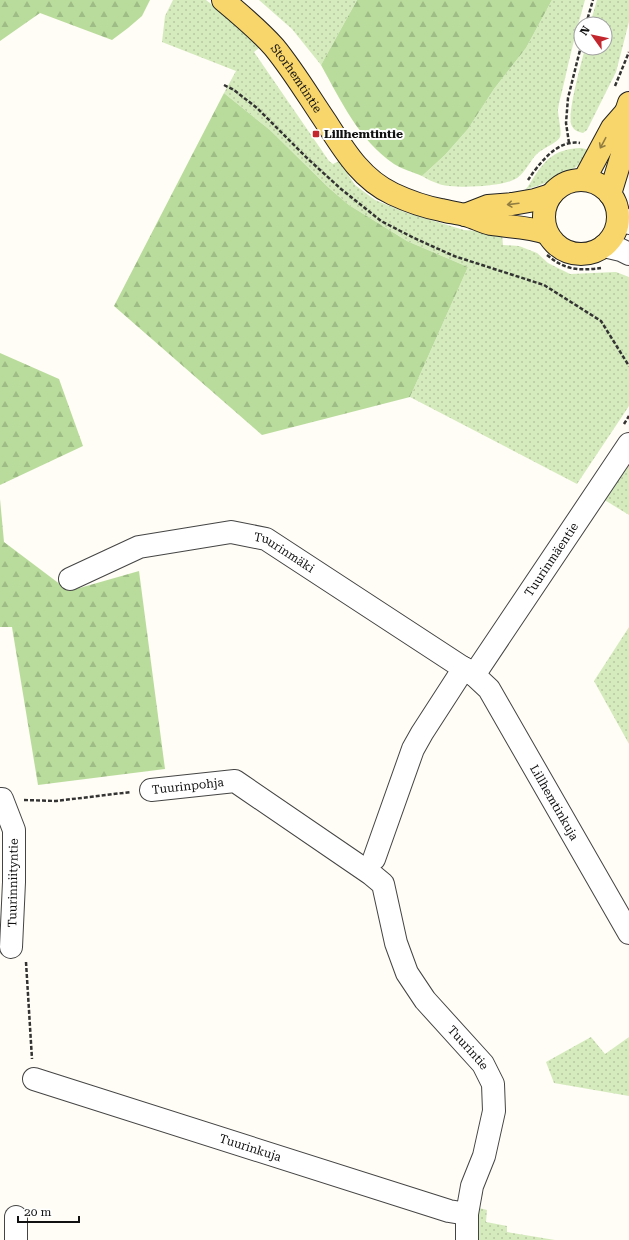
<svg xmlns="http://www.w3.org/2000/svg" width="629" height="1240" viewBox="0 0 629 1240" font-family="'Roboto Serif',serif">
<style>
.grass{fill:url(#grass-dots)}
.forest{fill:url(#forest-firs)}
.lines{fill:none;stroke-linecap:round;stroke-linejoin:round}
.minor-casing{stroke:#444;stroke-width:24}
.major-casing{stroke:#222;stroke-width:24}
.path{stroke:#333;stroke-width:2.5;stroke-dasharray:4 2;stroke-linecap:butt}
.minor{stroke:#fff;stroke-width:22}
.major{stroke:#f9d66b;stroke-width:22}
.oneway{stroke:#917d42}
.poi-dot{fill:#c4262e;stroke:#fff;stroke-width:1.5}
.labels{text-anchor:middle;stroke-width:4;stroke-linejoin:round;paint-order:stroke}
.street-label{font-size:12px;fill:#111;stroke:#fff}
.poi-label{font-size:12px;font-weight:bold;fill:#111;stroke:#fff;text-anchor:start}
</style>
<defs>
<pattern id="grass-dots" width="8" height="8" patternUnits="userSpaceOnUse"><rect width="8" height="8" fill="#d5ebbd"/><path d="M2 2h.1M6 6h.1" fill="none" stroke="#b6c8a1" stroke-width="1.8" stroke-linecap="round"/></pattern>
<pattern id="forest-firs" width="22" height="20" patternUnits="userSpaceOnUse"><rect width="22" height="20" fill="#b9dc9c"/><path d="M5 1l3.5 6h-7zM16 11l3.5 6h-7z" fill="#9ebc85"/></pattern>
</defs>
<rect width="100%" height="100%" fill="#fffdf5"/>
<path class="grass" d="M173,0H206L231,20L259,48L254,52L329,161L333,164L339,161L355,185L375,200L407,213L464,230L502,233L503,245L519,246L537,253L548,263L570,274L616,272L629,277V406L577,484L410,397L468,267L407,241L349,205L329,188L270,130L224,93L236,71L162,42L165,16Z
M259,0H357L321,65L292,29Z
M552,0H585C577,28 570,55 564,83C562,92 559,101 558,110C558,117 562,132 560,137C558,142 544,148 538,153C530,160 526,172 517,178C504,187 454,189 439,184C433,182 427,179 422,176L445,155L468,129L494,89L526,48Z
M597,0H629V22L616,72L587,130L583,133C578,132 573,130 571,124C568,109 581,65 585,48H605V24H590Z
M581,148L590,150C578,174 548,182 525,190C529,186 531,181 534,177C547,157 557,149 581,148Z
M629,459V515L603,499Z
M629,627V744L594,681Z
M591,1037L605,1054L629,1037V1096L554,1083L546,1062Z
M480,1192L483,1193L479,1208L487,1210L486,1222L507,1226V1232L555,1240H474Z"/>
<path class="forest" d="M0,0H150L142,16L128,28L112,40L40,13L0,41Z
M357,0H552L526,48L494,89L468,129L445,155L422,176C413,172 402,169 394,164C359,140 341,101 321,65Z
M224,93L270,130L329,188L349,205L407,241L468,267L410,397L262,435L114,306Z
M0,353L59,379L83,446L0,485Z
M0,499L4,542L69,591L139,571L165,769L38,785L12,627H0Z"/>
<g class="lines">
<defs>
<g id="minor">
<path d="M618,215L629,223"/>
<path d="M604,246L621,250L629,254"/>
<path id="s1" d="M70,579L139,547L231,532L266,539L474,675L489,689L629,933"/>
<path id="s2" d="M474,675L629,444"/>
<path id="s3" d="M151,790L235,781L371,874L383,884L396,943L407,973L425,1000L483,1064L493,1084L494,1111L484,1156L472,1186L467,1214V1240"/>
<path d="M0,799H2L14,830V882L11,947"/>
<path d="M374,859L413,749L422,733L464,668"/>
<path id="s4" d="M34,1079L449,1211L467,1214"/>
<path d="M16,1217V1240"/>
</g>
<g id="major">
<path id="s5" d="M223,0C241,15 259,30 274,47C293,70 309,97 326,122C344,150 361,179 393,194C408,201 425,207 441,210C449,212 457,213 465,215C474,217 482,222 491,224C510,227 529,227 547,233"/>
<path d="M584,180L612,128L626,112"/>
<circle cx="581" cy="217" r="37"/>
<path d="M610,194L621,158L627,132L626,112L629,103"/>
<path d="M465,215L488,206L512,204L535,200L551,195"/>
</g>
</defs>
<use href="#minor" class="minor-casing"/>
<use href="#major" class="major-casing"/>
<path class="path" d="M586,24L593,0
M224,85L234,90L257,108L308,159L341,189L381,221L414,238L454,256L544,285L601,321L629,366
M615,86L629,52
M569,143L566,123L568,98L581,46
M528,180C539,164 557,139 580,143
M547,255C565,270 578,271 601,268
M624,424L629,416
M24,800L56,801L131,792
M26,962L32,1059"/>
<use href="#minor" class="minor"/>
<use href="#major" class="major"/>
</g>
<defs><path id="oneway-shaft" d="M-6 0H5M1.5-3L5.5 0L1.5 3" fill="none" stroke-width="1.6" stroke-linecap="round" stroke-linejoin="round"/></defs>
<g class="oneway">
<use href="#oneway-shaft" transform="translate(603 143) rotate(118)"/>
<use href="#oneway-shaft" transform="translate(513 204) rotate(173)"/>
</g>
<rect class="poi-dot" x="312" y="130" width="8" height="8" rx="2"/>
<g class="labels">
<g class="street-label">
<text dy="4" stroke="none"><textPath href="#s5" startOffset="108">Storhemtintie</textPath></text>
<text dy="4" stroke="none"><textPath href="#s1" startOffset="227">Tuurinmäki</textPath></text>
<text dy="4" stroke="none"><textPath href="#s2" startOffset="139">Tuurinmäentie</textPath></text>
<text dy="4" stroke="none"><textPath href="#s3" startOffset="37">Tuurinpohja</textPath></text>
<text dy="4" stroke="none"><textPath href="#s1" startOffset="605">Lillhemtinkuja</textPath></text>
<text transform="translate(13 883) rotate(-89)" y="4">Tuurinniityntie</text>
<text dy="4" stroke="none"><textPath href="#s3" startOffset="454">Tuurintie</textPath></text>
<text dy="4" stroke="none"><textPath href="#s4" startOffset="227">Tuurinkuja</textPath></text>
</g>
<g class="poi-label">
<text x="324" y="138">Lillhemtintie</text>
</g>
</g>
<g transform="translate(593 36) rotate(303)"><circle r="19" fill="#ffffff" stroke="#a0a0a0"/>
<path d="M0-3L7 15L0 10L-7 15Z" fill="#c4262e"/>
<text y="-6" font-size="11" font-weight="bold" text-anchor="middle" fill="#111111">N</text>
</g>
<path d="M18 1216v6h61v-6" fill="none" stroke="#111111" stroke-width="2"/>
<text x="24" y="1216" font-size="12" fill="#111111" stroke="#ffffff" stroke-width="3" paint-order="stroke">20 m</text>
</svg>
